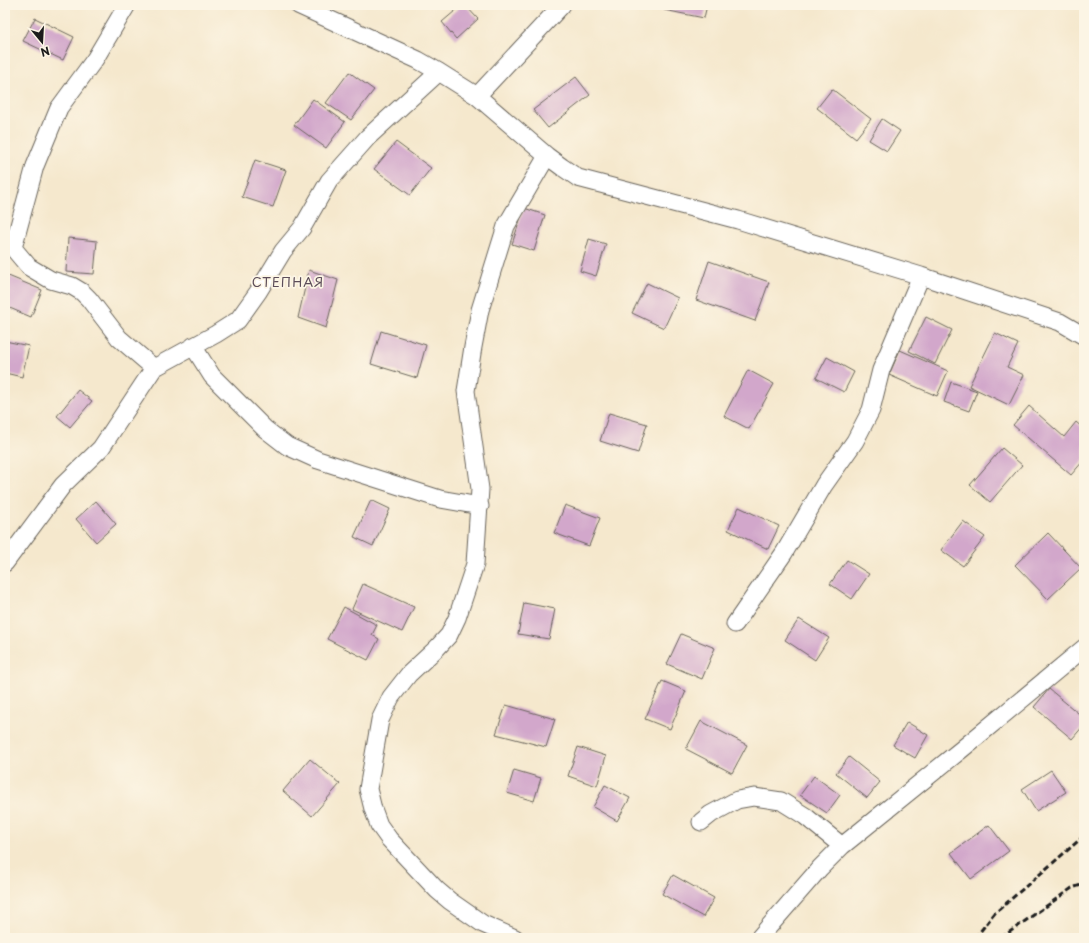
<svg xmlns="http://www.w3.org/2000/svg" width="1089" height="943" viewBox="0 0 1089 943" font-family="'Playpen Sans',sans-serif">
<style>
.building{fill:#d2a7cb}
.lines{fill:none;stroke-linecap:round;stroke-linejoin:round}
.street-casing{stroke:#68635a;stroke-width:19}
.street{stroke:#fff;stroke-width:17}
.rail{stroke:#1c1c1c;stroke-width:3;stroke-dasharray:6 3;stroke-linecap:butt}
.labels{text-anchor:middle;stroke-width:3.5;stroke-linejoin:round;paint-order:stroke}
.quarter-label{font-size:13px;letter-spacing:1px;fill:#5c4d59;stroke:#fcf5e5}
</style>
<rect width="100%" height="100%" fill="#fcf5e5"/>
<filter id="ink" filterUnits="userSpaceOnUse"><feTurbulence type="fractalNoise" baseFrequency=".025" numOctaves="2"/><feDisplacementMap in="SourceGraphic" scale="8" xChannelSelector="R" yChannelSelector="G"/><feConvolveMatrix kernelMatrix="1 2 1 2 8 2 1 2 1" color-interpolation-filters="sRGB"/></filter>
<filter id="wash" filterUnits="userSpaceOnUse"><feTurbulence type="fractalNoise" baseFrequency=".012" numOctaves="4" result="noise"/><feDisplacementMap in="SourceGraphic" scale="16" xChannelSelector="R" yChannelSelector="G"/><feGaussianBlur stdDeviation="0.9" result="paint"/><feColorMatrix in="noise" values="0 0 0 0 0 0 0 0 0 0 0 0 0 0 0 0 0 1.4 0 .05"/><feComposite in="paint" operator="in"/></filter>
<g filter="url(#wash)">
<rect width="100%" height="100%" fill="#f5e8cd"/>
<g id="blocks">
<path class="building" d="M462,5H465L478,19L456,39L442,22Z
M665,5H707L704,18L664,10Z
M35,18L74,37L63,60L23,41Z
M349,72L374,90L351,120L326,103Z
M576,77L590,95L548,128L533,110Z
M832,89L871,119L856,138L817,108Z
M313,99L345,122L326,148L294,125Z
M882,119L900,131L887,151L869,140Z
M396,142L431,168L410,195L374,169Z
M255,160L286,170L273,207L242,197Z
M524,208L545,215L534,251L512,244Z
M68,238L97,241L94,274L66,272Z
M589,239L606,244L596,276L580,271Z
M709,261L769,282L755,321L696,300Z
M309,270L338,280L326,328L298,318Z
M6,275L42,290L31,317L5,306V278Z
M647,283L678,298L664,328L632,313Z
M926,317L952,330L935,364L909,351Z
M381,331L426,345L417,378L371,364Z
M995,333L1018,344L1007,367L1024,375L1009,405L969,386Z
M5,341L29,346L22,377L5,373Z
M900,350L948,371L937,396L889,375Z
M827,357L854,372L844,392L816,378Z
M748,370L774,384L749,429L724,416Z
M951,382L977,391L969,411L944,402Z
M78,390L92,401L70,427L57,416Z
M1029,406L1064,437L1076,422L1084,429V460L1071,475L1013,425Z
M609,413L647,424L638,453L600,441Z
M1002,448L1022,465L990,502L970,485Z
M371,500L390,509L373,546L354,537Z
M96,501L116,524L96,542L76,519Z
M565,505L600,518L589,546L554,533Z
M739,507L779,526L768,549L728,530Z
M963,521L985,537L963,566L941,550Z
M1048,533L1081,568L1048,599L1015,565Z
M847,560L869,574L852,599L830,584Z
M363,584L414,607L402,632L352,609Z
M524,603L555,609L549,639L518,634Z
M344,607L377,625L372,635L379,639L368,660L327,639Z
M799,619L829,638L815,660L785,640Z
M681,634L715,648L702,679L667,664Z
M662,681L686,691L670,729L645,719Z
M1049,689L1084,718V725L1072,739L1034,707Z
M506,705L555,719L546,747L496,734Z
M701,721L747,745L732,773L686,749Z
M907,722L928,735L915,758L893,745Z
M578,747L606,756L597,786L568,776Z
M849,757L880,782L867,798L836,773Z
M310,759L340,784L312,816L283,791Z
M514,770L541,778L534,801L507,793Z
M1051,770L1066,792L1036,811L1022,789Z
M814,776L840,795L827,813L800,795Z
M605,785L630,798L617,821L593,807Z
M989,825L1009,851L971,879L951,853Z
M673,875L714,898L703,917L662,894Z"/>
</g>
</g>
<g filter="url(#ink)">
<use href="#blocks" fill-opacity="0" stroke="#68635a" stroke-width="1"/>
<g class="lines">
<defs>
<path id="street" d="M298,5L418,60L439,72L477,96L547,156L562,167L578,178L738,220L921,276L1060,322L1084,336
M477,96L562,5
M5,245L13,248L29,267L51,280L72,286L82,292L89,299L119,338L154,368
M13,248L35,166L59,108L95,59L127,5
M193,346L212,376L265,429L287,446L318,460L440,499L480,506
M5,563L63,485L101,448L154,368L216,334L238,320L258,292L283,251L302,228L329,181L368,137L439,72
M735,624L784,553L824,485L855,441L871,410L881,370L921,276
M701,822L711,814L737,800L754,797L781,801L805,816L842,846
M515,938L483,924L450,901L437,890L389,839L379,825L373,809L368,789L380,720L391,697L409,674L437,648L449,635L457,618L475,564L480,489L466,391L473,347L480,310L506,226L547,156
M759,938L820,868L842,846L962,749L1084,648"/>
</defs>
<use href="#street" class="street-casing"/>
<use href="#street" class="street"/>
<path class="rail" d="M975,938L995,913L1084,836
M1001,938L1072,888L1084,884"/>
</g>
</g>
<g class="labels">
<g class="quarter-label">
<text x="288" y="287">СТЕПНАЯ</text>
</g>
</g>
<rect width="1089" height="943" fill="none" stroke="#fcf5e5" stroke-width="20"/>
<g transform="translate(42 42) rotate(162)" stroke="#fcf5e5" stroke-width="3" paint-order="stroke">
<path d="M0-3L7 15L0 10L-7 15Z" fill="#1c1c1c"/>
<text y="-6" font-size="11" font-weight="bold" text-anchor="middle" fill="#1c1c1c">N</text>
</g>
</svg>
